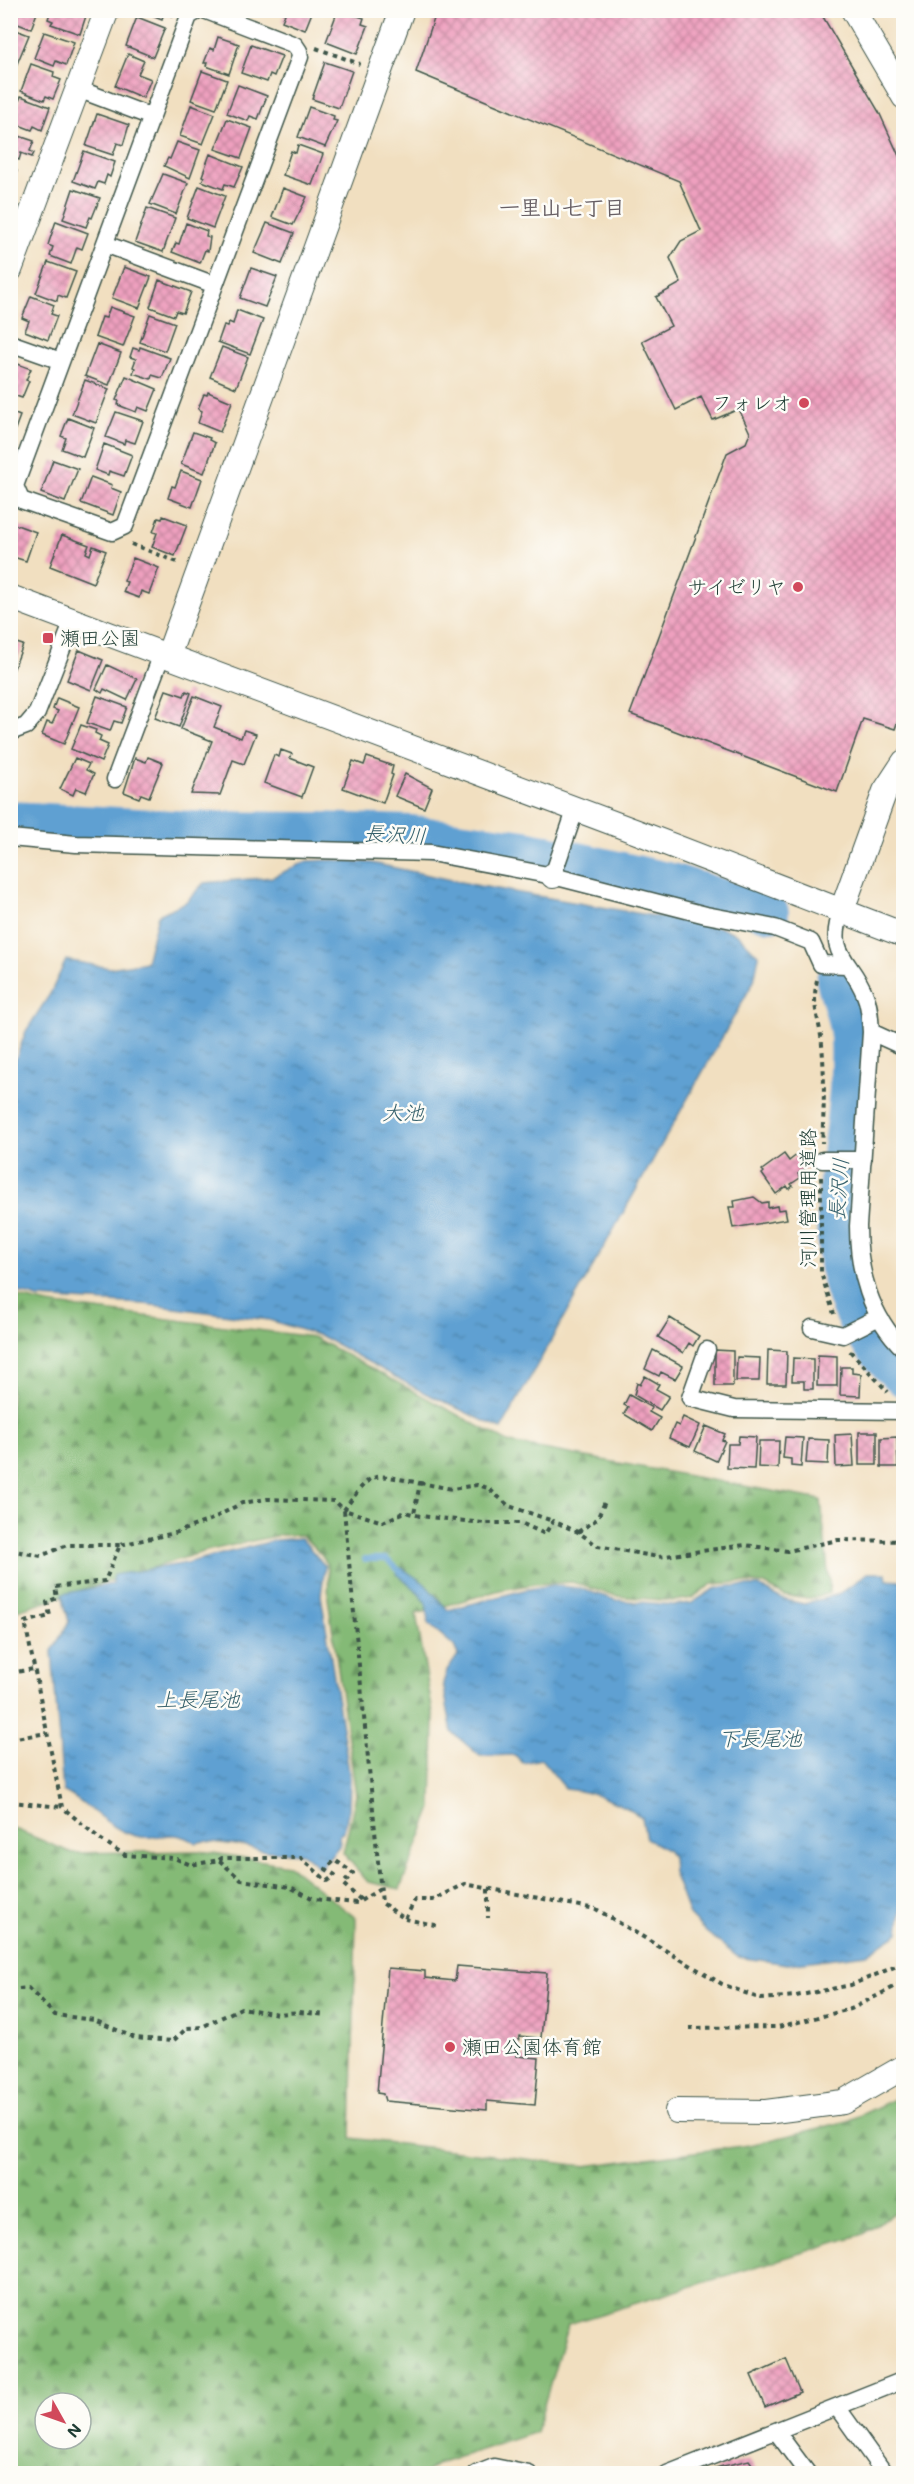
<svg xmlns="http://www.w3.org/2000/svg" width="914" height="2484" viewBox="0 0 914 2484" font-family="Mali,'Klee One',sans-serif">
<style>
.forest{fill:url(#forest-firs);stroke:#527c55;stroke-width:1.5;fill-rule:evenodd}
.water{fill:url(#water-ripples);stroke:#3e6e83;stroke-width:1.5}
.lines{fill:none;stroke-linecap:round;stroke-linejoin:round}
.stream{stroke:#5ea0d2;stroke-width:6}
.river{stroke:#5ea0d2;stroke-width:38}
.building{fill:url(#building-cross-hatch)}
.street-casing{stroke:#3e5549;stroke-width:19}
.secondary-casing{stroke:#3e5549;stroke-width:26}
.path{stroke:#3e5549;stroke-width:4;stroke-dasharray:4.5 4.5;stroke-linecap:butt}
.street{stroke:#fff;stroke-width:16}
.secondary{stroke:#fff;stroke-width:24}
.poi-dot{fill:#d1495b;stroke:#fdfcf7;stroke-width:2}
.labels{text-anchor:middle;stroke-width:5;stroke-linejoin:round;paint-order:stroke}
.poi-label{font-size:20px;fill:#1f3d34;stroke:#fdfcf7;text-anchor:end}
.street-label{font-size:20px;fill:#1f3d34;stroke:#fdfcf7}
.neighbourhood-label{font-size:21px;font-weight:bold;fill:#686065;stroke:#fdfcf7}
.water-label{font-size:21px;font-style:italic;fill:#35606b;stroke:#fdfcf7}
</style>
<defs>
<pattern id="forest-firs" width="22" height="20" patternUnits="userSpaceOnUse" patternTransform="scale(1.5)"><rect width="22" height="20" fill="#84ba76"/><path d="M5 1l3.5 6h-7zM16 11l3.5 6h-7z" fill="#6b9862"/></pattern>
<pattern id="water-ripples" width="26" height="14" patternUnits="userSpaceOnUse" patternTransform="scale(1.5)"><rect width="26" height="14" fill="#5ea0d2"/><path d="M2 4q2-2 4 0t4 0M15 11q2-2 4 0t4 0" fill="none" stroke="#4d84ab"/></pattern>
<pattern id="building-cross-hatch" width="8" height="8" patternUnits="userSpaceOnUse" patternTransform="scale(1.5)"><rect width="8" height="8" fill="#efa0bf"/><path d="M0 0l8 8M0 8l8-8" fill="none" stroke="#c1849c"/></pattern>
</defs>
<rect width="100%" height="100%" fill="#fdfcf7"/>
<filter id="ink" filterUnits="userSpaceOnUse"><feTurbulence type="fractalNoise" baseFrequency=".0167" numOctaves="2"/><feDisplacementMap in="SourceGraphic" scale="12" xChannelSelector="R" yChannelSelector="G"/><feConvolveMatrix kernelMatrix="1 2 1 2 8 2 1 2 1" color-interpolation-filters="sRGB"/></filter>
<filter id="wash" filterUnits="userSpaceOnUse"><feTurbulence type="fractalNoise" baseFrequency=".008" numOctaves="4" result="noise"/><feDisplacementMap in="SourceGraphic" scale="24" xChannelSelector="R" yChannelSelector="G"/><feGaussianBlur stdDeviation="1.35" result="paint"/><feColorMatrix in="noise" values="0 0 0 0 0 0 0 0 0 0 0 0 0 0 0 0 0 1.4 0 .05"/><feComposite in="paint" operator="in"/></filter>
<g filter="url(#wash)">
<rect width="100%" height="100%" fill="#f1dfc0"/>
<path class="forest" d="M11,1295L48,1304L313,1337L510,1443L821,1500L830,1593L810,1599L785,1596L763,1584L740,1582L712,1584L692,1598L674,1601L616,1596L572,1582L535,1584L500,1590L416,1614L434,1720L432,1808L400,1889L368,1882L343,1853L356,1795L328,1598C330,1559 329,1563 302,1535H279L206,1551L11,1612Z
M10,1827L72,1853L201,1851L288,1865L356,1918L351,2138L584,2166L750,2145L848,2121L903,2095V2206L863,2234L568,2324L536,2432L435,2465L425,2473H11ZM45,2403H81V2439H45Z"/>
<path class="water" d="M334,860L372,863L480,886L718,927L737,934L759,956L754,981L501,1429L421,1391L321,1336L269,1320L144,1304L38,1298L11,1290V1267L13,1264L10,1258L11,1072L26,1031L50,994L66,960L110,968L146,962L158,915L186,902L204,883L273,877L307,861Z
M301,1538L325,1566L321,1595L350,1778L349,1809L344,1830L339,1835L340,1845L320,1868L302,1853L266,1851L246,1846L204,1841L196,1843C172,1826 159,1842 136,1836C108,1829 89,1804 63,1791L52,1651L69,1622L62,1594L113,1584V1575L182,1564L277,1540Z
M402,1568L424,1583L448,1610L524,1590L553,1585L578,1588L616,1600L673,1605L692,1603L714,1589L729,1586H759L782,1599L804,1604L840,1594L867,1573H886L887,1580L903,1581L904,1888L899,1933L867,1954L834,1958L788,1964L738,1957L706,1932L689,1915L673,1872L672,1857L667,1850L646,1839L642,1817C617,1802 595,1792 566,1789L541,1759L523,1763L515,1755L480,1756L452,1732L443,1683L447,1671L458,1655L454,1646L429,1624L426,1603L415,1589L397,1574Z"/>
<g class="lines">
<path class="stream" d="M365,1559H386L400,1571"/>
<path class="river" d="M10,820L191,830L317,831L412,834L525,849L671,882L770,913
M835,980C840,999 848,1019 849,1038C855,1161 789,1283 904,1378"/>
</g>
<g id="blocks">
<path class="building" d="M10,10H38L31,29L10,21Z
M51,10H84L87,13L80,34L51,24L53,21L48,19Z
M139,10H174L172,16L164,13L162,19Z
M278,10H313L305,30L282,21L285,14Z
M338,10L364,18L362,24L368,26L357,54L326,42Z
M437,10H819L879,112L904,167V704L895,729L863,719L837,792L630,714L727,453L746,443L750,433L739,409L713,420L701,397L676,410L642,341L671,326L656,297L681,283L670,258L681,241L701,231L679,181L416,72Z
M137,17L165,28L153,57L126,46Z
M10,28L29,35L14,71L10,69Z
M44,32L74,42L66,65L56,61L54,66L34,58Z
M218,37L239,44L229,74L206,66L207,63H204L210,48L214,50Z
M251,45L282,56L274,76L270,74L267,82L241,73Z
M128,54L144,61L138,74L151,79L143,98L115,86Z
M325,62L352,71L339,108L312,99Z
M31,64L54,72L53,77L61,80L53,99L46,96L44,100L21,91Z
M202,71L227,80L216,109L191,100Z
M238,85L267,96L258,119L250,116L248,121L227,113Z
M21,96L50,107L42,130L34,126L32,130L11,122Z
M191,105L215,114L203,144L180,136Z
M309,107L334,116L333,120L337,121L325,147L298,137Z
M97,114L129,125L123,145L117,143L113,155L86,146Z
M227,119L252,128L241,158L215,149Z
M10,133L34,141L30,151L34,153L32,157L21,153L19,160L10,157Z
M177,142L200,150L190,178L164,166L168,158L170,159Z
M298,145L323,154L312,185L283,175L291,151L296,153Z
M84,151L115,162L110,177L107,175L104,184L98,182L95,189L73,181Z
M210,154L243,167L234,187L225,184L223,189L202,181L204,177L202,176Z
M10,169L17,171L12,185L17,187L12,200Z
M163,174L188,183L176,214L150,204Z
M199,186L225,196L213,228L187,218Z
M283,188L307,197L293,225L272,217Z
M73,189L100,198L92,218L90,217L86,227L63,219Z
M147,208L175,218L163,252L135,242Z
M56,221L88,233L82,249L77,247L71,264L50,256L53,247L48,245Z
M186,223L207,231L206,236L210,237L208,251L205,250L200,263L172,252L176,243L179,244Z
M267,223L294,233L282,264L254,253Z
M48,262L76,272L66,298L58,295L57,301L36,293Z
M124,267L151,277L139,308L112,298Z
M251,268L277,277L265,307L240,298Z
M159,280L191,292L183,313L176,311L174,316L150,307Z
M31,296L54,305L51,314L57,316L48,340L25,331L29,321L22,318Z
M110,307L135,316L123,347L95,337L102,317L106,318Z
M237,310L263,320L250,354L218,342L224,325L227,326L229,322L233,324Z
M150,314L175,323L165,351L140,342Z
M97,344L121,353L109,385L85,376Z
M140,347L170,358L162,378L152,375L151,379L133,373L135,368L133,367L136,359L130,357L133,348L139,350Z
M222,347L248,357L236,388L210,377Z
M10,361L31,369L26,380L29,381L22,398L10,394Z
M126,376L157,389L148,411L138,407L136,412L118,405L119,401L116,400Z
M85,380L109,389L96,423L72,414Z
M208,392L232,402L220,432L198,423L202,411L198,409L204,394L207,395Z
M10,412L20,416L11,440H10Z
M116,412L143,421L135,443L125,440L124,444L106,437Z
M68,418L94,428L83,457L62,449L66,438L61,436Z
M193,432L210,438L209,440L215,443L204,473L181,464Z
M104,444L132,455L124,476L109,471L108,475L95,470Z
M53,460L78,469L65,502L41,493Z
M181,471L202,479L192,507L168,498L172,486L175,487Z
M91,477L112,485L111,488L121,492L113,515L81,503Z
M163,516L187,525L175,556L152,547L157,533L153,532L158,518L162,519Z
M14,524L36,532L26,561L10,556V535Z
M62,535L89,545L86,553L90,555L93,546L106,551L93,583L50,566Z
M133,558L159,568L149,594L141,591L139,598L123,592L127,582L124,581Z
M13,642L23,645L11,676L10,649Z
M79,650L103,660L91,690L67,680Z
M107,665L137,679L127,700L104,689L102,693L96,689Z
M166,690L184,696L186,691L191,693L179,727L155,718Z
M97,696L127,707L121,723L114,721L110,731L87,723Z
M194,696L222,707L214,727L241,738L244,730L256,734L244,764L233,760L220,795L191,794L212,741L181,729Z
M57,698L79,707L64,744L42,735L47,722L52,724L58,711L53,709Z
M81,725L96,730L95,733L101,736L99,741L108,745L101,762L71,749Z
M281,750L292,754L290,758L313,767L302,797L264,783L274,755L279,757Z
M148,757L163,763L149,797L141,794L139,798L124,792L135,758L146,762Z
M367,757L393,766L391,774L393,775L383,803L343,788L353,761L364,765Z
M75,758L89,764L86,770L94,774L86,792L76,788L73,795L60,789Z
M405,774L432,788L424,808L395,796Z
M784,1154L789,1161L798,1154L807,1167L798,1174L800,1178L791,1184L793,1186L789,1189L787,1186L776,1194L762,1174L764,1172L762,1170Z
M754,1197L762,1203L768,1202V1208L777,1206L778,1210L785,1209L787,1219L733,1228L729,1207H735L734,1201Z
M670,1318L699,1336L693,1346L689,1343L683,1353L658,1337Z
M653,1350L683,1366L675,1379L661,1372L659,1376L645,1369Z
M715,1350L733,1351V1386H715Z
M768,1350L787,1351L786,1384H767Z
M818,1355L837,1356V1386H817Z
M737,1357L760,1358L759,1381H736Z
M793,1358L813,1359V1389H804V1381H792Z
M841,1367H852V1373L861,1374L860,1396L840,1395Z
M645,1376L659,1384L656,1389L669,1396L660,1410L634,1395L637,1383L640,1385Z
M629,1395L652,1408L649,1412L660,1418L652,1431L624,1414L628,1407L624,1405Z
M683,1417L700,1425L690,1447L669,1438L675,1424L679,1426Z
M706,1426L725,1434L722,1440L725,1441L716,1461L695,1451Z
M859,1432H877V1465H859Z
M852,1434L854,1466L836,1467L835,1435Z
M739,1436L756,1437L754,1469L727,1468L728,1444H738Z
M785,1437L803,1438L801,1467L791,1466V1459L783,1458Z
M897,1437L898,1467H881V1438Z
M808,1439L829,1440L828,1464L806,1463Z
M759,1441H779L778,1468L758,1467Z
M457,1966L547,1973L541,2038L519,2036L517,2056L539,2058L535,2105L487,2101V2110L385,2101L383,2094L377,2093L388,1968L425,1971V1978L455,1981Z
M786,2359L800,2392L765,2407L751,2375Z
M749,2460L759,2474H720L715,2468Z"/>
</g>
</g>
<g filter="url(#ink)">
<use href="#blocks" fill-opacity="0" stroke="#3e5549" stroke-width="1.5"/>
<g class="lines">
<defs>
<path id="street" d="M200,10L189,16L15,486L21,500L112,532L125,526L300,57L299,51L295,45L204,10
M78,89L152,117
M105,244L215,285
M10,343L61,361
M10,732L26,726L37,713L73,621
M115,779L162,654
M10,838L76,844L431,853L553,876L706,915L775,928L811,942L821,964L846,965
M553,875L575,811
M842,910C825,955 851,959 865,995C870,1006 870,1019 871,1032L858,1226C858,1270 870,1317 904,1349
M871,1032L904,1047
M822,1160H863
M812,1328L843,1335L879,1317
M707,1350L690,1398L734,1409L904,1411
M837,2407L885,2474
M776,2431L808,2474
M476,2474L494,2467L529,2474
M667,2474L904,2380"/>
<path id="secondary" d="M853,10L904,97
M10,270L107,10
M10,597L637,832L904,935
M168,656L402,10
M553,876V875
M842,910L885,791L904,762
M677,2111L766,2112L843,2102L904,2067"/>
</defs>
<use href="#street" class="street-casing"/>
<use href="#secondary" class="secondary-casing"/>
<path class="path" d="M316,48L360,64
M131,544L180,563
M817,980C811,1008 820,1019 822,1045C825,1077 824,1110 822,1143
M821,1177V1273L834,1314
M850,1351L888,1392
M420,1483L452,1489L477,1485L488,1488L509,1506L553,1521
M578,1532L597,1519L605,1502
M904,1541L838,1540L788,1551L745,1545L658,1557L598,1546L578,1532L553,1521L545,1534L521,1523H484L420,1516L405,1512L383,1522L344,1510L382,1903L405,1919L415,1900H433L465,1884L596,1909L722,1984L761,1999L796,1996L851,1985L904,1963
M10,1550L41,1556L67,1545H120
M10,1673L34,1669
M10,1739L47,1733
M10,1802L62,1807
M219,1860L222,1858H301L327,1881L335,1875L326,1869L335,1860L353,1873L343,1884L361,1900
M380,1889L357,1903L314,1899L290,1887L241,1880L219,1860L191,1865L174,1858L125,1855L100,1839L62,1807L25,1622L50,1616L47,1602L57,1598L55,1587L105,1581L120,1545L175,1533L210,1520L242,1503L267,1499L335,1501L344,1510C374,1468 371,1474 420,1483L414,1514
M488,1889V1918
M405,1919L440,1926
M10,1990L28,1988L55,2015L94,2020L135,2038L173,2041L187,2028L202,2027L241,2008L279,2014L299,2012L326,2015
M689,2028L778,2027L851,2009L904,1982"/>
<use href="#street" class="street"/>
<use href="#secondary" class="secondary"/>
</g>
</g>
<g class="poi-dot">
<circle cx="804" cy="403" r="6"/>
<circle cx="798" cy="587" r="6"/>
<rect x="42" y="632" width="12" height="12" rx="3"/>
<circle cx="450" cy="2047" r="6"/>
</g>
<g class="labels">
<g class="poi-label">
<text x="792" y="410">フォレオ</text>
<text x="786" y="594">サイゼリヤ</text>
<text x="60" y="645" text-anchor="start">瀬田公園</text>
<text x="462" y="2054" text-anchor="start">瀬田公園体育館</text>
</g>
<g class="street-label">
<text transform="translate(808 1198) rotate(-90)" y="7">河川管理用道路</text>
</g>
<g class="neighbourhood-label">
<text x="562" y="215">一里山七丁目</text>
</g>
<g class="water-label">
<text transform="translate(395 835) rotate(3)" y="7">長沢川</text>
<text x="403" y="1120">大池</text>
<text transform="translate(839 1189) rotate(-86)" y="7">長沢川</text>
<text x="198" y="1707">上長尾池</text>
<text x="760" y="1746">下長尾池</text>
</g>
</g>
<rect width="914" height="2484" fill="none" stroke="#fdfcf7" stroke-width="36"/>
<g transform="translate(63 2421) rotate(130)"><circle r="28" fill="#fdfcf7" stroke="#a4b0a9" stroke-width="1.5"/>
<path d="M0-4.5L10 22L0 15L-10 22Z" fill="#d1495b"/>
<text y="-9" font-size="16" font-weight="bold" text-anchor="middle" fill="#1f3d34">N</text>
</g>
</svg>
